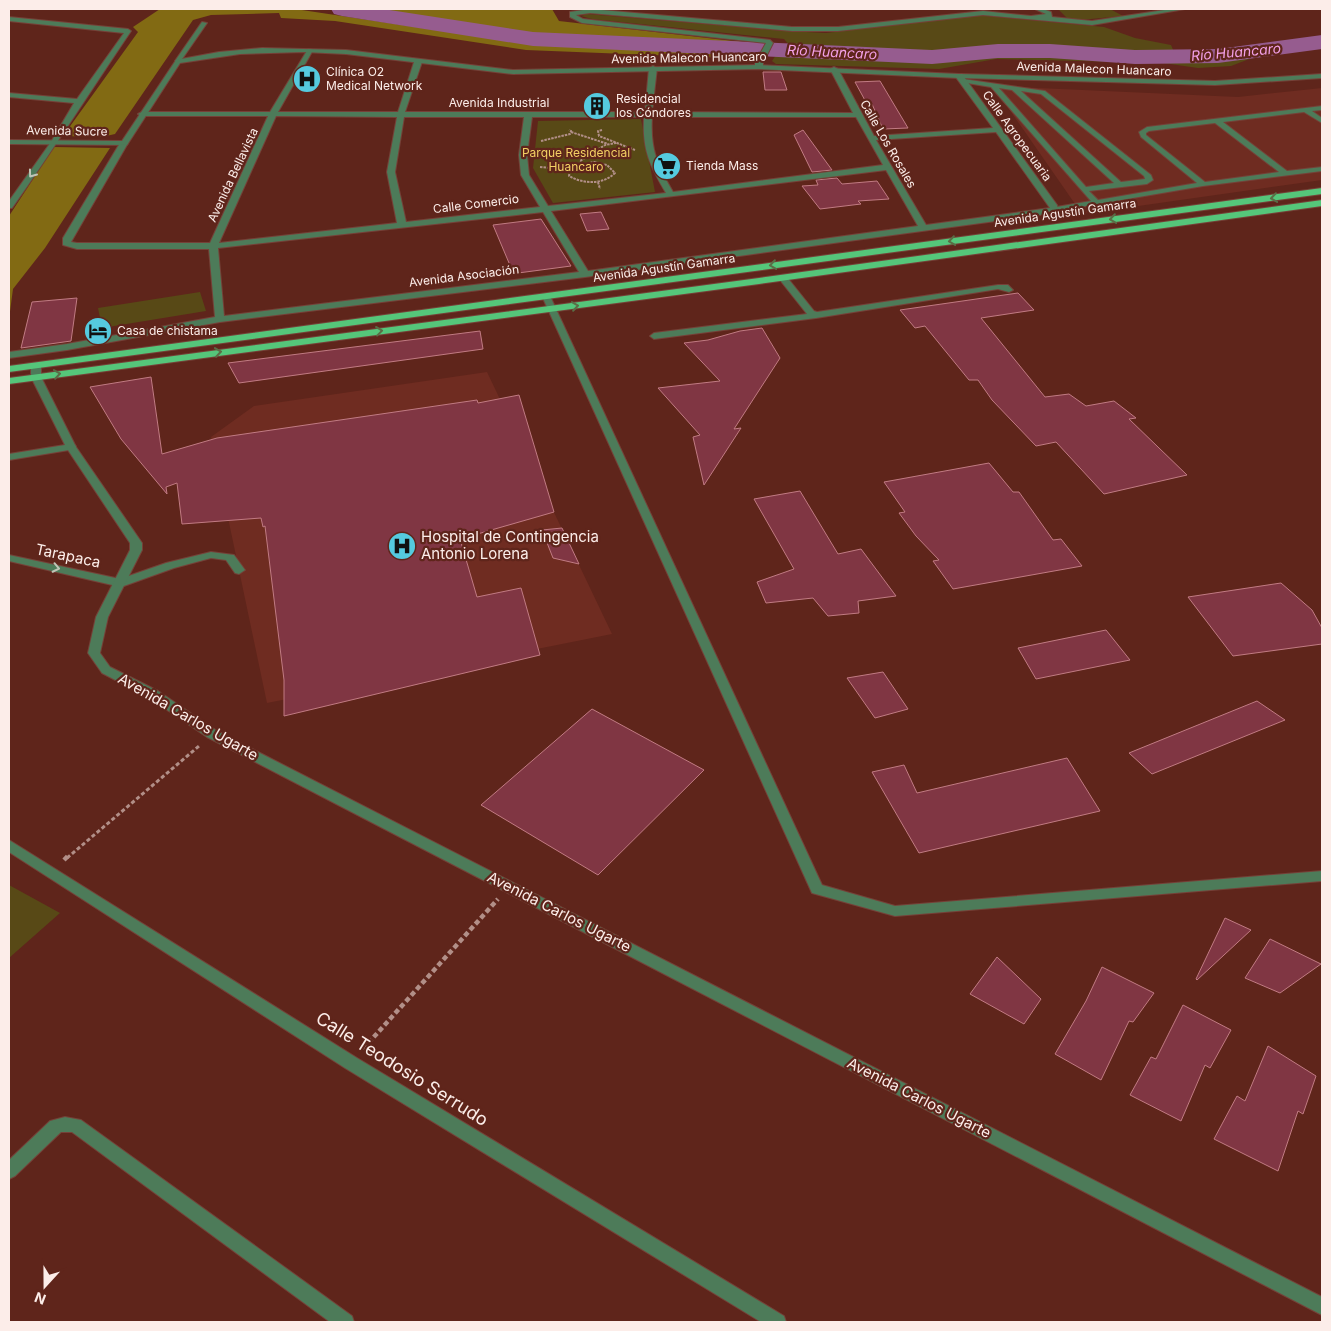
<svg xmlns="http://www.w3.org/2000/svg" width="1331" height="1331" viewBox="0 0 1331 1331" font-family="Inter,sans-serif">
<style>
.built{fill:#6f2c21}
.green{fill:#584916}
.forest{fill:#826a13}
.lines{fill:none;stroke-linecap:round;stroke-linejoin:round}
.river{fill:#965c8f;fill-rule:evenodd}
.building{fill:#803643;stroke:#c17b83}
.service-casing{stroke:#754138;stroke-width:2}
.minor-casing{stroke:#754138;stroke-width:2}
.tertiary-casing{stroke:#754138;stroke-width:2}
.trunk-casing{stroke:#754138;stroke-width:2}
.path-far2{stroke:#b28f88;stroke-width:2;stroke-dasharray:2.5 1;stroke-linecap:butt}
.path-far1{stroke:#b28f88;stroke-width:3;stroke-dasharray:4 2.5;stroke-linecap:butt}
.path{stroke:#b28f88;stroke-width:4.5;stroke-dasharray:5 3;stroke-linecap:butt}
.service{fill:#4d7b59;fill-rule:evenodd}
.minor{fill:#4d7b59;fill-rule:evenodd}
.tertiary{fill:#4d7b59;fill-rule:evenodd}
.trunk{fill:#55c67a;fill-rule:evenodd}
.oneway{stroke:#bfc5b7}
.oneway2{stroke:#5a6d46}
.labels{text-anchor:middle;stroke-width:4.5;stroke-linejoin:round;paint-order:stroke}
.far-street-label{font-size:12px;fill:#fcede9;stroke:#5f251b}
.far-poi-label{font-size:12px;fill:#fcede9;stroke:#5f251b;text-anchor:start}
.far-park-label{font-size:12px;fill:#f3d064;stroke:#5f251b}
.far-water-label{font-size:14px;font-style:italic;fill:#f2a0e7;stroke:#5f251b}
.poi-label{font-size:15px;fill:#fcede9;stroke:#5f251b;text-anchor:start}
.street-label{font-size:15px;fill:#fcede9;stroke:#5f251b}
.near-street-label{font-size:18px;fill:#fcede9;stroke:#5f251b}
</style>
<rect width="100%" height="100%" fill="#5f251b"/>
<path class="built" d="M993,86L1238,97L1322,88V180L1082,214Z
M487,372L612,634L267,703L211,437L254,406Z"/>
<path class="green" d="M1058,9H1110L1123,16L1080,20L1067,18Z
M587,14L786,31L826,33L976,15L1104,27L1135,38L1171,45L1174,52L1129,53L1001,47L932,54L790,46L784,39L592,19L581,16Z
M778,52L942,59L998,53H1040L1150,60L1219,58L1253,54L1252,58L1231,66L1198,68L1163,63L996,59L939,69L776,64L772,61Z
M641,119L655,192L553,203L533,168L538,121Z
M200,292L206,311L102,328L98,308Z
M9,885L60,913L9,958Z"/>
<path class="forest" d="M160,9H295L524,43L759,54L752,59L526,50L335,21L281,18L279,13L211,15L193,20L115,134L102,137L63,136L138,32L133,27Z
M376,9H552L559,21L768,45L767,47L545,36Z
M54,147L110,148L45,248L13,289L9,319V216Z"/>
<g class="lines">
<path class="river" d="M331,9H383L533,32L932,50L998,44H1050L1135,50L1218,49L1322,35V49L1218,63L1135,64L1050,58H998L932,64L533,46L342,16L334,14Z"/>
</g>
<path class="building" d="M763,72H781L787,90H765Z
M880,81L908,128L883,129L872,104H867L855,82Z
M803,130L832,170L812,172L794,135Z
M837,178L842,184L877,181L889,199L858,201L861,204L820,209L802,186L818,185L816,180Z
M601,212L609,229L587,231L580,214Z
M541,219L571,266L518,273L517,269L512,270L493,225Z
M1018,293L1034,310L981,318L1045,397L1069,394L1086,406L1114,401L1136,418L1129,419L1187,475L1104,494L1056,442L1036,446L992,400L978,380H969L925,326L915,328L900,310Z
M77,298L71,341L21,348L32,302Z
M762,328L780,358L734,429L741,428L704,485L693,437L700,435L658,388L720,381L684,343L708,340L740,331Z
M480,331L483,349L239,383L228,363Z
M151,377L162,454L217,438L477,400L478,403L519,395L554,512L460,539L477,597L521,588L540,655L284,716V680L265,526L263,527L261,518L182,524L177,483L166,487L167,494L121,439L90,387Z
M989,463L1013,492H1019L1053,540L1061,539L1082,566L953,589L933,561L939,560L916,536L899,513L905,512L884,482Z
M800,491L838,554L861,549L896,596L858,601L859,613L828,616L813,598L766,603L757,582L794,569L754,499Z
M562,528L579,564L553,558L542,530Z
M1281,583L1312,610L1322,628V644L1233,656L1188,597Z
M1106,630L1130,660L1036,679L1018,648Z
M883,672L908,709L875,718L847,678Z
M1257,701L1285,720L1152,774L1129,753Z
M592,709L704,770L598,875L481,805Z
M1067,758L1100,811L919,853L872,772L904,765L917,793Z
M1225,918L1251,930L1197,980L1196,979Z
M1270,939L1321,964L1280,993L1245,978Z
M997,957L1041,999L1024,1024L970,994Z
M1102,967L1154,993L1133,1022L1129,1021L1101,1080L1055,1054L1086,1001Z
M1183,1005L1231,1030L1210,1068L1205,1065L1181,1121L1130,1095L1151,1057L1156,1059Z
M1268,1046L1316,1076L1303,1114L1298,1111L1278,1171L1214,1139L1237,1096L1245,1101Z"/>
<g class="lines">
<defs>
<path id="service" d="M202,22L207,23L180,62H176L175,61Z
M963,79L1045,91L1151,175L1153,180L1147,184L1089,191L1098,200L1197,183L1141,137L1139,132L1147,127L1322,106V110L1312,111L1322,118V123L1304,112L1223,122L1287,171L1322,167V171L1203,186L1051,212V208L1091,201L991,87L961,82L960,81ZM999,88L1012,90L1114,183L1086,187ZM1021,91L1041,94L1144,176L1145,179L1121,182ZM1215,123L1279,172L1205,182L1146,135V133L1149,131Z
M780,276H786L814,311L817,312L998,285H1008L1013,290L1009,292L998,289L816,318L654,339L650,336L654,333L807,314L780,280Z
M543,294L550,296L822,885L895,906L1322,871V881L895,916L812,893L542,296Z"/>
<path id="minor" d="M590,9L792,27H838L983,11L1031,16L1046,14L1035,9H1043L1051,12L1052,17L1092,21L1171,9H1185L1092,25L983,15L838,31H792L590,13L576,15L583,19L770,40L773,43L763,63V67L759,69L755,67V63L766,43L582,23L570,17V12Z
M9,17L128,29L131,31C91,90 53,150 12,208H9V201L51,142L74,103L9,97V93L77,99L124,33L9,21Z
M308,49L313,50L278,112H398L414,62L418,60L422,62L405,112H645L649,68L653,66L657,68L652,112L853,113L830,69L834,67L838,69L874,136L993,128L955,76L959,74H962L1057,205L1058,210L1054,213L585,277L220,322L67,350L9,358V352L67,344L215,317L209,249H77L63,245V238L120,143L124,141L128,143L71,242L77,243H210L268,116H142L138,114L142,112H270ZM276,116L397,117L387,172L397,223L219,243ZM404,117H524L519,155L521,175L540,207L406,222L395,172ZM532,117H644C642,150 650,166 666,193L548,206L529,175L527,155ZM652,117H856L883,165L673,192C657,165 650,149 652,117ZM996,132L1050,208L926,225L876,140ZM886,170L918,226L588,271L551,211ZM543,212L579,272L224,316L218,248Z
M71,444L75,445L76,447L75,449L9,460V454Z
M211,552L234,555L245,570L239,574L235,573L226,560L211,558L174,568L121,587L9,561V555L120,579L166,563Z
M9,840L357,1058L784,1316L786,1322H761L345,1068L9,852Z
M65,1117L81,1120L352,1316L354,1322H330L72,1132H61L15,1176L9,1179V1160L50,1121Z"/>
<path id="tertiary" d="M262,48L346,50L513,70L759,65L959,74L1215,81L1322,74V78L1215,85L959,78L759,69L513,74L346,54L304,52L240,54L180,63L127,145L9,144V140L122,141L176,60L219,52Z
M36,363L41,366V377L76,447L142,543V550L108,617L100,653L110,667L158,691L217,731L1322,1297V1315L207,737L148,697L102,673L88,653L96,617L130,550V543L66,447L31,377V366Z"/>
<path id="trunk" d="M1322,188V194L9,372V366Z
M1322,200V206L759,284L9,384V378L759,278Z"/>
</defs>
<use href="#service" class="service-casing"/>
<use href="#minor" class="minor-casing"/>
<use href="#tertiary" class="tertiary-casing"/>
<use href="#trunk" class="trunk-casing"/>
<path class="path-far2" d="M602,130L598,131L599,136L635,150
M571,132L608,144
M541,141L570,134L571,131L569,130
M594,162L607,165L615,173C603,185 583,184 569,176L570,170L581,165Z
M581,164L580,161L605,145L616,143
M540,167L570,170
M598,182L600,189"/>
<path class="path-far1" d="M67,858L199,746"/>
<path class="path" d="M64,860L68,856
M363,1049L498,899"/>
<use href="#service" class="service"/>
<use href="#minor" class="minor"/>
<use href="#tertiary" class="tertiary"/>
<use href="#trunk" class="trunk"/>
</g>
<defs><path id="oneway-chevron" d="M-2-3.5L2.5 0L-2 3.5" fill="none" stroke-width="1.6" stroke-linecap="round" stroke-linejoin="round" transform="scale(1.25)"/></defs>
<g class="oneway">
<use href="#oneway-chevron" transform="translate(32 174) rotate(126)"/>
<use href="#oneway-chevron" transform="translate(56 568) rotate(12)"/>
</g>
<g class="oneway2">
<use href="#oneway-chevron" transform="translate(1274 198) rotate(172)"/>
<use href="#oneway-chevron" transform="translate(1113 219) rotate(172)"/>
<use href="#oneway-chevron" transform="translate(952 241) rotate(172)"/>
<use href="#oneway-chevron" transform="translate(773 265) rotate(172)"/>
<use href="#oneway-chevron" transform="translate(575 306) rotate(-8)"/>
<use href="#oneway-chevron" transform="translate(379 331) rotate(-7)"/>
<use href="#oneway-chevron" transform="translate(218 352) rotate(-8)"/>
<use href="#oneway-chevron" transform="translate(57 374) rotate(-8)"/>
</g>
<defs>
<symbol id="hospital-disc" viewBox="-11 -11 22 22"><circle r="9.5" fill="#55cadf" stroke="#5f251b"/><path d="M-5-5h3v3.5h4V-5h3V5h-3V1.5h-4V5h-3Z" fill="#111"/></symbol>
<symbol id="building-disc" viewBox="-11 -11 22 22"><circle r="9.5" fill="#55cadf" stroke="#5f251b"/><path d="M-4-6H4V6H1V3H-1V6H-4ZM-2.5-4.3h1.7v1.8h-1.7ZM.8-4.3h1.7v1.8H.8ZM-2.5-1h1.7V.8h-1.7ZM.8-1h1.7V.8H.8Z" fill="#111"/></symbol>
<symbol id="supermarket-disc" viewBox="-11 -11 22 22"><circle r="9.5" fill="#55cadf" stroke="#5f251b"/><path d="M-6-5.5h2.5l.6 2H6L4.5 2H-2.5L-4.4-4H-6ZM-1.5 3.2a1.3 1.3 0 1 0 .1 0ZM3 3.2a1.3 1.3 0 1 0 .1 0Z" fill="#111"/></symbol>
<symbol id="hotel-disc" viewBox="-11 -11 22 22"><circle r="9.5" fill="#55cadf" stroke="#5f251b"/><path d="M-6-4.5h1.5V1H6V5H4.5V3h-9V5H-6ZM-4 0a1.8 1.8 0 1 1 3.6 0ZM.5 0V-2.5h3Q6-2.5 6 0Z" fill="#111"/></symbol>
</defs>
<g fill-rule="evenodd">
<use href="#hospital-disc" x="291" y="63" width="32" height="32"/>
<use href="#building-disc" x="581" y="90" width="32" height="32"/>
<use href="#supermarket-disc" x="651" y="150" width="32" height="32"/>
<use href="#hotel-disc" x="82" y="315" width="32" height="32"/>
<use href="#hospital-disc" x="386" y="530" width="32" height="32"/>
</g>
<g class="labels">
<g class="far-street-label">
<text transform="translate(689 58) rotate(-1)" y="4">Avenida Malecon Huancaro</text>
<text transform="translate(1094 69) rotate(2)" y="4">Avenida Malecon Huancaro</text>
<text x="499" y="107">Avenida Industrial</text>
<text transform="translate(67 131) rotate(1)" y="4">Avenida Sucre</text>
<text transform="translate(1017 136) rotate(54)" y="4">Calle Agropecuaria</text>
<text transform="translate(888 144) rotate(60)" y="4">Calle Los Rosales</text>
<text transform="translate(233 175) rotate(-65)" y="4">Avenida Bellavista</text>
<text transform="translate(476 204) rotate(-7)" y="4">Calle Comercio</text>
<text transform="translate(1065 213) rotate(-8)" y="4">Avenida Agustín Gamarra</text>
<text transform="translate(664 268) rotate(-8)" y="4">Avenida Agustín Gamarra</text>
<text transform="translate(464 276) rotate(-7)" y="4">Avenida Asociación</text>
</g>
<g class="far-poi-label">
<text x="326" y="76">Clínica O2<tspan x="326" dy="14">Medical Network</tspan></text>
<text x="616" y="103">Residencial<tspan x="616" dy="14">los Cóndores</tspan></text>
<text x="686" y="170">Tienda Mass</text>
<text x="117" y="335">Casa de chistama</text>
</g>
<g class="far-park-label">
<text x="576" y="157">Parque Residencial<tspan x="576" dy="14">Huancaro</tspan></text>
</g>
<g class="far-water-label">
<text transform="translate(832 52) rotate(3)" y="5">Río Huancaro</text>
<text transform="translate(1236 52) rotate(-5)" y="5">Río Huancaro</text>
</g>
<g class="poi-label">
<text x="421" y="542">Hospital de Contingencia<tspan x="421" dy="17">Antonio Lorena</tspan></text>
</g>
<g class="street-label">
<text transform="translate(68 556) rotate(12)" y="5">Tarapaca</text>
<text transform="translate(188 717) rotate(30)" y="5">Avenida Carlos Ugarte</text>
<text transform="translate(559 912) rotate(27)" y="5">Avenida Carlos Ugarte</text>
<text transform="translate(919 1098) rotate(27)" y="5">Avenida Carlos Ugarte</text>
</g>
<g class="near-street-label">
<text transform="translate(402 1069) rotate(32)" y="6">Calle Teodosio Serrudo</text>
</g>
</g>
<rect width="1331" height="1331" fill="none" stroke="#fcede9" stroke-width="20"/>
<g transform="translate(45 1286) rotate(201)" stroke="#5f251b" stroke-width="4" paint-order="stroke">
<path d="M0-4L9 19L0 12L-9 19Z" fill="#fcede9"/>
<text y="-8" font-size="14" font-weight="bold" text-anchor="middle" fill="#fcede9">N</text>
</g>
</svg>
